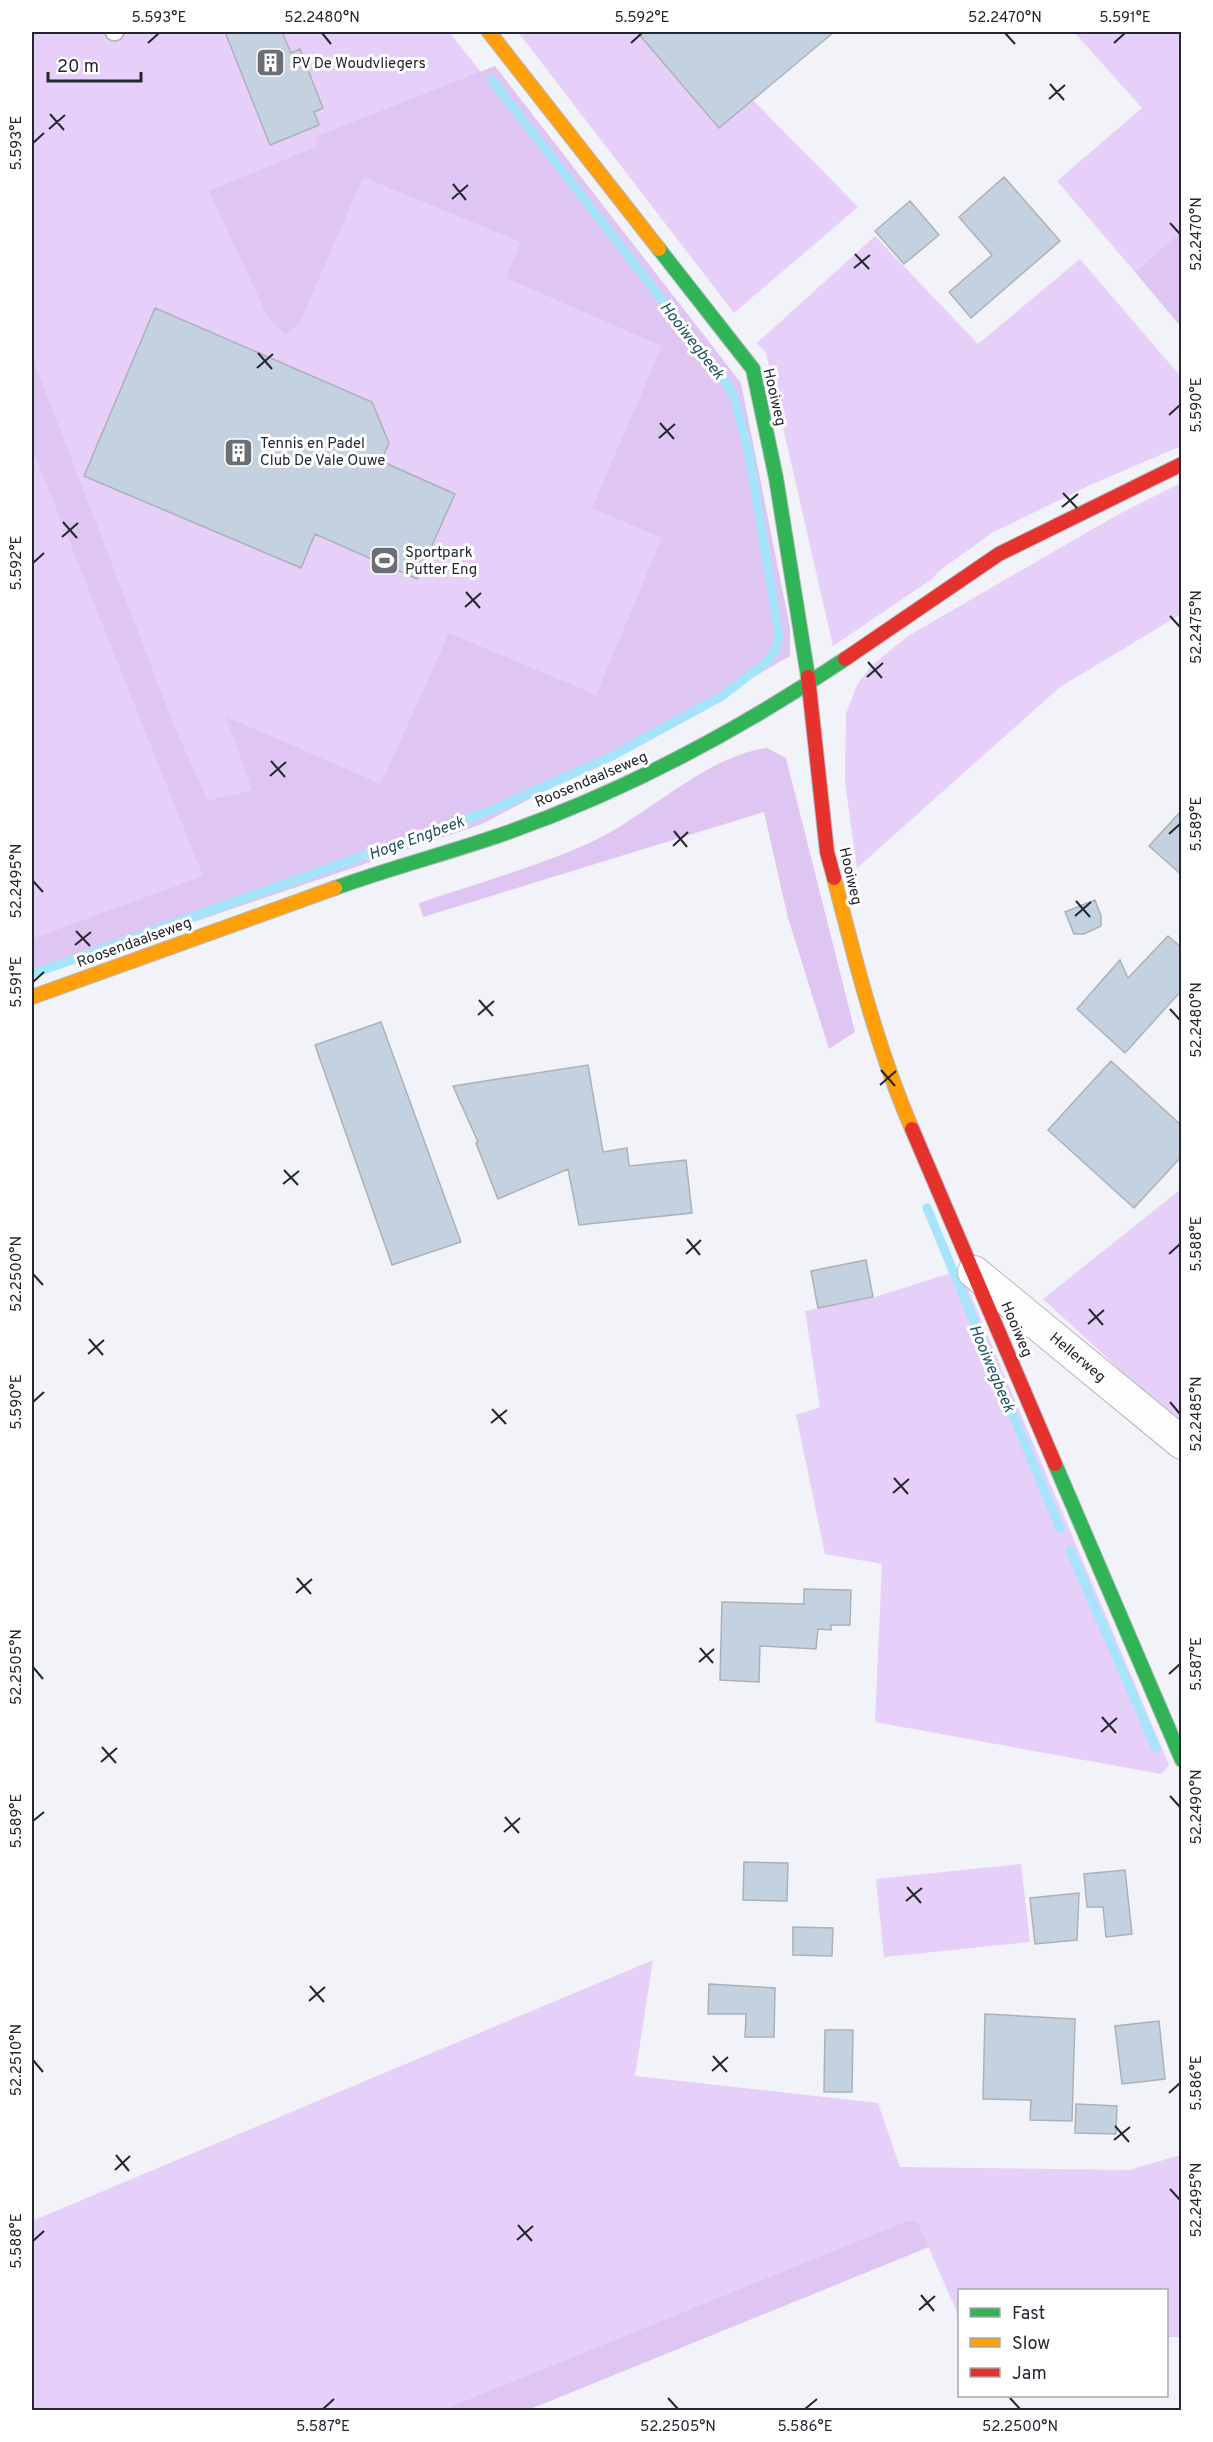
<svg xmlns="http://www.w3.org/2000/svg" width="1213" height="2442" viewBox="0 0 1213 2442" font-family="Overpass,sans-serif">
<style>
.green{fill:#e6cff8}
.forest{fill:#dfc5f2}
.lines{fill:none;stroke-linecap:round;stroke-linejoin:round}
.stream{stroke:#a6e4fc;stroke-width:9}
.building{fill:#c3d1e0;stroke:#adb1b7;stroke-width:1.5}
.lane-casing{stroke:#b6b8bf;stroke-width:20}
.street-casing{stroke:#b6b8bf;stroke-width:34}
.fast-casing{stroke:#b6b8bf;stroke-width:16}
.slow-casing{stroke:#b6b8bf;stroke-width:16}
.jam-casing{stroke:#b6b8bf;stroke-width:16}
.lane{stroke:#fdfdfe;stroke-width:16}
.street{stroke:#fdfdfe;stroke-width:32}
.fast{stroke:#30b455;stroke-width:14}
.slow{stroke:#ff9f0a;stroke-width:14}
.jam{stroke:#e5322d;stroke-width:14}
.ticks{fill:none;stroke:#242730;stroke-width:2}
.labels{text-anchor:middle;stroke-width:6;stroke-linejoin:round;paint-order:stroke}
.poi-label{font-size:15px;fill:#242730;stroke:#fff;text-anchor:start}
.street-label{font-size:15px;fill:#242730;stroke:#fff}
.water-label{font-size:16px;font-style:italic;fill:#1f5162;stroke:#fff}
.neatline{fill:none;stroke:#242730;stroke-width:2}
.ticks-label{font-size:15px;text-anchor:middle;fill:#242730}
</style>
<rect width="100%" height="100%" fill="#f2f3f8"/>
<path class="green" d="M32,32H449L678,319L747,665L32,954Z
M518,32H711L681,65L750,97L858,207L734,313Z
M1074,32H1181V231L1135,272L1057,181L1142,108Z
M875,236L978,344L1080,259L1181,377V446L1088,486L992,533L939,571L932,579L833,646L766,353L757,343Z
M1181,483V614L1060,687L857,868L845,782L846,714L857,685L871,666L908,636L1117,515Z
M1181,1189V1420L1127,1376L1043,1299Z
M960,1270L1169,1765L1161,1774L875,1722L882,1564L825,1554L796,1415L820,1407L805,1311L872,1298Z
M1021,1864L1030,1942L884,1957L876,1879Z
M653,1960L635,2076L878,2103L900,2167L1129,2170L1181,2155V2337H1167L1166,2290H960L959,2317L917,2221L909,2220L442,2410H32V2221Z"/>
<path class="forest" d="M495,66L741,383L790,628V656L663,729L482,824L32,977V939L203,876L32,448V357L175,728L208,801L252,790L226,717L381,784L449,633L596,695L662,538L592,508L662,346L506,278L521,242L363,177L300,322L285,335L268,317L209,191L318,146L315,137Z
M1181,231V327L1135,272Z
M767,748L786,758L855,1032L829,1049L788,918L764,812L423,917L419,903C474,884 533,868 587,844C647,818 702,757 767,748Z
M909,2220L917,2221L929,2247L528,2410H442Z"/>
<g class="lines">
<path class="stream" d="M32,974L492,810L612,756L722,696L766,662L775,650L779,636L749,454L734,397L725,381L491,79
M927,1208L1060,1528
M1070,1550L1156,1748"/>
</g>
<path class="building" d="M225,32H282L291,53L300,49L308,70L323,108L314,112L319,125L270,145Z
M637,32H834L719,128Z
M1004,177L1060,241L971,318L949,292L992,255L959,217Z
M910,201L939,235L904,264L875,231Z
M155,308L372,402L389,443L381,461L455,494L417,579L315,534L301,568L84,476Z
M1182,810V875L1149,846Z
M1095,900L1101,916V926L1084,934H1074L1065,912Z
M1168,936L1182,948V990L1125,1053L1077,1009L1120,960L1128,978Z
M381,1022L461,1242L392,1265L315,1045Z
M1111,1061L1182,1126V1156L1134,1208L1048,1130Z
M588,1065L603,1152L627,1148L629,1166L686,1160L692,1213L579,1225L568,1169L498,1199L476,1143L478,1142L453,1086Z
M866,1260L873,1297L818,1308L811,1271Z
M804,1589L851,1590L850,1625H831V1630L818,1629L816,1649L760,1646L759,1682L720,1680L722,1602L804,1604Z
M744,1862L788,1863L787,1901L743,1900Z
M1125,1870L1132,1934L1106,1937L1103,1907H1087L1084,1874Z
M1079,1893L1077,1940L1035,1944L1030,1898Z
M793,1927L833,1928L832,1956L793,1955Z
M709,1984L775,1988L774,2037H745L746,2014H708Z
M985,2014L1075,2019L1072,2121L1030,2120L1031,2100L983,2099Z
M1159,2021L1165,2079L1122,2084L1115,2026Z
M825,2030H853L852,2092H824Z
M1076,2104L1117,2106L1116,2134L1075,2133Z"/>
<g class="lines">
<defs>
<path id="lane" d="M114,32H115"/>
<path id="street" d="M974,1272L1182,1443"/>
<path id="fast" d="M659,249L753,369L776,478L808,677
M335,888C393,867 452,852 509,832C627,790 741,729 845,659
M1055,1464L1182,1760"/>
<path id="slow" d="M489,32L659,249
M834,878C856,963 877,1048 912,1129
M32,997L335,888"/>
<path id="jam" d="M845,659L999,554L1182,464
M808,677L827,852L834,878
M912,1129L1055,1464"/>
</defs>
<use href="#lane" class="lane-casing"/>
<use href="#street" class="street-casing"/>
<use href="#fast" class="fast-casing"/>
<use href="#slow" class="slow-casing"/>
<use href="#jam" class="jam-casing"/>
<use href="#lane" class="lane"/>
<use href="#street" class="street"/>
<use href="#fast" class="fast"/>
<use href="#slow" class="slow"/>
<use href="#jam" class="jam"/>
</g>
<path class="ticks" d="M322,33L331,44M1005,33L1015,44M148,43L159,33M631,43L642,33M1114,43L1125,33M1050,84L1064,100M1049,99L1065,85M50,114L64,130M49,129L65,115M33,143L44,133M453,184L466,200M452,199L468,185M1170,223L1180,234M855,254L869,269M854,268L870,255M258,353L272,369M257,368L273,354M1169,415L1180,405M660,423L674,439M659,438L675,424M1063,493L1077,508M1062,507L1078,494M63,522L77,538M62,537L78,523M33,563L44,553M466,592L480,608M465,607L481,593M1170,616L1180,627M868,662L882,678M867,677L883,663M271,761L285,777M270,776L286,762M674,831L687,847M1169,834L1180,824M673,846L688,832M33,881L43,892M1076,901L1090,917M1075,916L1091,902M76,931L90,946M75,945L91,932M33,982L44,972M479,1000L493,1016M1170,1009L1180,1020M478,1015L494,1001M881,1070L895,1086M880,1085L896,1071M284,1170L298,1185M283,1184L299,1171M687,1239L700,1255M686,1254L701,1240M1169,1254L1180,1244M33,1274L43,1285M1089,1309L1103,1325M1088,1324L1104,1310M89,1339L103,1355M88,1354L104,1340M33,1402L44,1392M1170,1402L1180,1414M492,1409L506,1424M491,1423L507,1410M894,1478L908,1494M893,1493L909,1479M297,1578L311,1594M296,1593L312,1579M700,1648L713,1663M699,1662L714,1649M33,1667L43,1679M1169,1674L1180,1664M1102,1717L1116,1733M1101,1732L1117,1718M102,1747L116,1763M101,1762L117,1748M1170,1796L1180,1807M505,1817L519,1833M33,1821L44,1812M504,1832L520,1818M907,1887L921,1903M906,1901L922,1888M310,1986L324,2002M309,2001L325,1987M713,2056L727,2072M33,2060L43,2072M712,2071L728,2057M1169,2093L1180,2083M1115,2126L1129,2142M1114,2140L1130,2127M116,2155L129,2171M115,2170L130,2156M1170,2189L1180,2200M518,2225L532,2241M517,2240L533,2226M33,2241L44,2231M921,2295L934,2311M919,2310L935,2296M668,2398L678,2409M1010,2398L1020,2409M323,2409L334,2399M805,2409L817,2399"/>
<defs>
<symbol id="building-square" viewBox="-11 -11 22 22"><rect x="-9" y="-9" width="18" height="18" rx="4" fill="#6c6e76" stroke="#fff"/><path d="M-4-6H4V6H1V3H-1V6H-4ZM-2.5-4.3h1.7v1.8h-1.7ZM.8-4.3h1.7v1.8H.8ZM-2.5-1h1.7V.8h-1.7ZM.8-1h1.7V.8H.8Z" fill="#fff"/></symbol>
<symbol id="stadium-square" viewBox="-11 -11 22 22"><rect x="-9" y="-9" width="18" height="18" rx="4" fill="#6c6e76" stroke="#fff"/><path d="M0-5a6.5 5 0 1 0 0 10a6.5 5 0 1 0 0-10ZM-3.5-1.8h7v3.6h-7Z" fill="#fff"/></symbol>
</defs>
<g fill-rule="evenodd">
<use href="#building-square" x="254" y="46" width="33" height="33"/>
<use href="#building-square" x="222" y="436" width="33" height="33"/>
<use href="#stadium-square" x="368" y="544" width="33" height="33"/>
</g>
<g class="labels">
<g class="poi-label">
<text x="292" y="68">PV De Woudvliegers</text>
<text x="260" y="448">Tennis en Padel<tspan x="260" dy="17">Club De Vale Ouwe</tspan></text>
<text x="405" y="557">Sportpark<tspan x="405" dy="17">Putter Eng</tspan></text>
</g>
<g class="street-label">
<text transform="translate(775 397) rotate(77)" y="5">Hooiweg</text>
<text transform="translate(591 779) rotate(-23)" y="5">Roosendaalseweg</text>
<text transform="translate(851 876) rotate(77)" y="5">Hooiweg</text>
<text transform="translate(134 942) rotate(-20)" y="5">Roosendaalseweg</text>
<text transform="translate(1017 1329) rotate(67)" y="5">Hooiweg</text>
<text transform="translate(1078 1357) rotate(40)" y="5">Hellerweg</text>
</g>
<g class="water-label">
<text transform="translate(693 340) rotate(52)" y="6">Hooiwegbeek</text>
<text transform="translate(416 837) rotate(-20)" y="6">Hoge Engbeek</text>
<text transform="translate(993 1368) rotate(67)" y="6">Hooiwegbeek</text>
</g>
</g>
<rect width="1213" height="2442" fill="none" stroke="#ffffff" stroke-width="66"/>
<rect x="958" y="2289" width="210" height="108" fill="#ffffff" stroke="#a7a9ac" stroke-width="1.5"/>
<rect x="970" y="2308" width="30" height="9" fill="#30b455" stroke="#a7a9ac" stroke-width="1.5"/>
<text x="1012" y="2319" font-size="18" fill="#242730">Fast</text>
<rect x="970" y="2338" width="30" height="9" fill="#ff9f0a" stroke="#a7a9ac" stroke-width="1.5"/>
<text x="1012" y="2349" font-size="18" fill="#242730">Slow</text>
<rect x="970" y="2368" width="30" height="9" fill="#e5322d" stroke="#a7a9ac" stroke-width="1.5"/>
<text x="1012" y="2379" font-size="18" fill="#242730">Jam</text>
<path d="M48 72v9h93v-9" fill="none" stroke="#242730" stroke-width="3"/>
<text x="57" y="72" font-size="18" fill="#242730" stroke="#ffffff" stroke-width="4.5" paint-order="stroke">20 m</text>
<rect x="33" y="33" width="1147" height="2376" class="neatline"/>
<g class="ticks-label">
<text x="159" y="22">5.593°E</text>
<text x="322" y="22">52.2480°N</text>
<text x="642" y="22">5.592°E</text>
<text x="1005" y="22">52.2470°N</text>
<text x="1125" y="22">5.591°E</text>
<text transform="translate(16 143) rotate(-90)" y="5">5.593°E</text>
<text transform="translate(1196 234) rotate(-90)" y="5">52.2470°N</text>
<text transform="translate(1196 405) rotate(-90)" y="5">5.590°E</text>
<text transform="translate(16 563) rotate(-90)" y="5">5.592°E</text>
<text transform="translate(1196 627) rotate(-90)" y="5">52.2475°N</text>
<text transform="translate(1196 824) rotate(-90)" y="5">5.589°E</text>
<text transform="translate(16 881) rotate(-90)" y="5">52.2495°N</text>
<text transform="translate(16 982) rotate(-90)" y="5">5.591°E</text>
<text transform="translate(1196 1020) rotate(-90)" y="5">52.2480°N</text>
<text transform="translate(1196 1244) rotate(-90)" y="5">5.588°E</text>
<text transform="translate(16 1274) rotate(-90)" y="5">52.2500°N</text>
<text transform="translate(16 1402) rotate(-90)" y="5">5.590°E</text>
<text transform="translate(1196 1414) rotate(-90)" y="5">52.2485°N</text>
<text transform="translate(1196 1664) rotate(-90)" y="5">5.587°E</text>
<text transform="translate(16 1667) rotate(-90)" y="5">52.2505°N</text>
<text transform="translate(1196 1807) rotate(-90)" y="5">52.2490°N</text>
<text transform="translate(16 1821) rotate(-90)" y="5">5.589°E</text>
<text transform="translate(16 2060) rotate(-90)" y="5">52.2510°N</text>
<text transform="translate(1196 2083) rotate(-90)" y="5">5.586°E</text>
<text transform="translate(1196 2200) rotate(-90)" y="5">52.2495°N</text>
<text transform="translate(16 2241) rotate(-90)" y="5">5.588°E</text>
<text x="323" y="2431">5.587°E</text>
<text x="678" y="2431">52.2505°N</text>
<text x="805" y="2431">5.586°E</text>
<text x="1020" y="2431">52.2500°N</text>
</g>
</svg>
